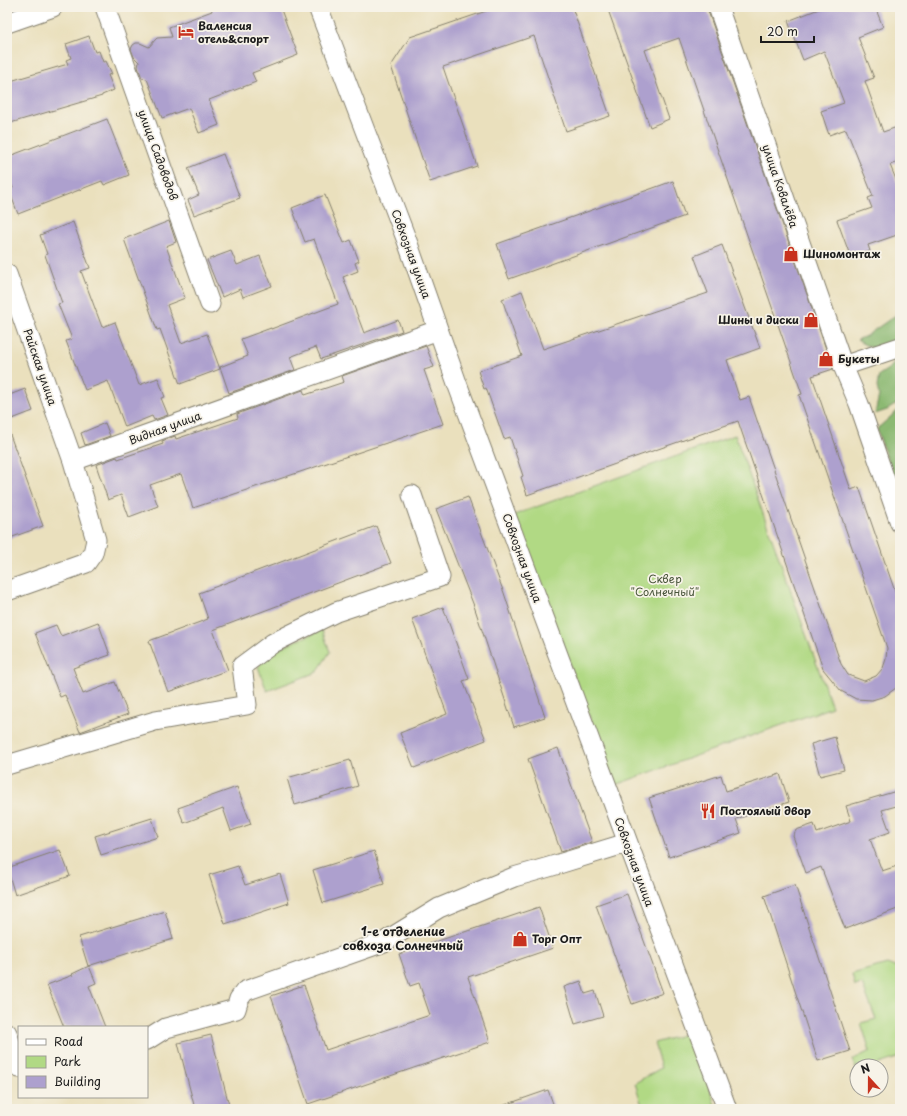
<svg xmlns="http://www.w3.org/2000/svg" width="907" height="1116" viewBox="0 0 907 1116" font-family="'Playpen Sans',sans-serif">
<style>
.green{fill:#b1d984;stroke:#667a50}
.forest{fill:#8cb972;stroke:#546a47}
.building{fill:#ada0ce}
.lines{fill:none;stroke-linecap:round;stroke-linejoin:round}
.minor-casing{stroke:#837e6c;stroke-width:21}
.minor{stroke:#fff;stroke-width:19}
.labels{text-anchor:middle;stroke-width:3.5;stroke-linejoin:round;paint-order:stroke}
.poi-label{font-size:11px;font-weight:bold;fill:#1c1c1c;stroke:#f7f3e8;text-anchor:start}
.street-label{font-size:11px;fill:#1c1c1c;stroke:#f7f3e8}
.park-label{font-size:11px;fill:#49553b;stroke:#f7f3e8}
.neighbourhood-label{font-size:12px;font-weight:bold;fill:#1c1c1c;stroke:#f7f3e8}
</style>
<rect width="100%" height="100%" fill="#f7f3e8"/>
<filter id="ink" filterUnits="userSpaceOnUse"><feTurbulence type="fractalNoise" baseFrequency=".025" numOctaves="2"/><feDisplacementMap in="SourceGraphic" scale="8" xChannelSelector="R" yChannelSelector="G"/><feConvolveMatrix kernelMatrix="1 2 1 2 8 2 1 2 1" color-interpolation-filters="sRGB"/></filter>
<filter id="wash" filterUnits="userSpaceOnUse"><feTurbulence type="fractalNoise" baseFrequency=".012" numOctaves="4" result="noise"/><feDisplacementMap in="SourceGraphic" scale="16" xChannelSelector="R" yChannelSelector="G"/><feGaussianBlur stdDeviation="0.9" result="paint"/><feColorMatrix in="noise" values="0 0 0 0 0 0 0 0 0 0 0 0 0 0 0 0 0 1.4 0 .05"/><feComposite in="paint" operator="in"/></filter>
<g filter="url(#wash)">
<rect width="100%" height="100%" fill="#eae0bd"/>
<path class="green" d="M735,435L832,707L615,785L514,515Z
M322,630L330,652L317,672L267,691L258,667L274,650Z
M887,964L900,969V1057L873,1066H857V1071L852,1060L870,1051L861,1023L876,1019L862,984L855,986L852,974Z
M693,1032L716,1109H643L635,1083L661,1068L654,1043Z"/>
<path class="forest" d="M900,312V340C880,349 877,353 857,340L866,336Z
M900,352V402L887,410L875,414L879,395L877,387L879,375L891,367Z
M897,411L900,414V498L877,429Z"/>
<g id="blocks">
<path class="building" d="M211,7H280L298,55L252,73L256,82L209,100L219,125L199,133L189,108L162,118L147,79L142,78L138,67L139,62L134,57L131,49L133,45L136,43H140L149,47L155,40L157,38L172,37L169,27L212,11Z
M498,7H569L573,10L610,116L566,131L534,36L443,67L477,166L430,182L391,66L410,37Z
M607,7H707L708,11L833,369L812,376L851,490L859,487L900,606V682L896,688L885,696L872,700L856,699L841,691L823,669L738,421L527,495L521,477L523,476L510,437L504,439L486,388L484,389L478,371L522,356L502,299L522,291L543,349L708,293L694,256L722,245L760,348L727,360L740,400L749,397L841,664L848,675L864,681L876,676L883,668L886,659L887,648L799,395L802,394L679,38L645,50L669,119L650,127Z
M824,7H875L883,27L858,37L874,78L865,81L883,132L900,126V161L890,165L900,189V234L868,245L870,251L851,258L837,220L872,208L868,198L873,196L846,129L829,135L821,111L844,103L824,51L803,60L788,21Z
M89,36L95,52L99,51L103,62L106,61L112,74L108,75L114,90L102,95V96L7,124V82L68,64L66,60L71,58L66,44Z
M107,119L129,175L104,185L102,181L18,214L9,190L13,188L7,174V157Z
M223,154L240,198L194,215L188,200L199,195L188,168Z
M673,181L685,216L509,279L497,244Z
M325,195L344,243L351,240L359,261L355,263L358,271L343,277L364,333L398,320L402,331L321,359L316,347L290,357L295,370L229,393L220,367L248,356L241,339L271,328V329L338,304L314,239L305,242L292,208Z
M169,221L176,242L166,246L185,298L167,305L181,343L207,334L220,369L180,384L160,329L157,330L124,239Z
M73,222L90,268L81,271L102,327L115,322L139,385L158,378L165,397L161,398L168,415L154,420L152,416L125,427L108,381L85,390L66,341L72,339L58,304L62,303L45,255L47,254L40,235Z
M231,251L237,265L260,256L272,286L243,297L240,289L222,297L207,260Z
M426,346L434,367L424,370L443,424L193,508L181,474L150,485L158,506L129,517L121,495L108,500L96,465L117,457L118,459L163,444L162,441L175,436L176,439L238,418L237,414L303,390L305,395L344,382L342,376Z
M25,389L33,411L7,421V396Z
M105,423L110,436L85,445L81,433Z
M7,432H9L43,526L7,539Z
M468,497L504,593L545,717L514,727L474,606L436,509Z
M376,526L391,563L213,630L228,670L168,692L149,641L208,619L199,593Z
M443,607L469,679L463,681L486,740L414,768L400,733L447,714L412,619Z
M98,622L110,655L73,668L83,694L115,682L128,714L80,732L65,695L60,697L35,633L56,625L61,636Z
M835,737L844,770L820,776L811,744Z
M558,748L592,842L561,852L528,759Z
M350,760L358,786L295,805L287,778Z
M780,774L789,802L736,819L741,833L669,857L649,798L721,775L726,791Z
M237,787L251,824L231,831L223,808L184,823L178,808Z
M900,790V805L882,810L890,832L870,839L882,871L900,865V908L845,929L821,867L806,873L793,836L796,830L814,824L817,833L851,821L846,806Z
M152,818L158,837L101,855L95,836Z
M60,850L70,876L15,895L7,868Z
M374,851L384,884L323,903L313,870Z
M238,866L245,885L280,874L289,903L225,924L209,875Z
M795,885L850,1051L818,1061L764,896Z
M627,894L663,993L632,1004L596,905Z
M539,907L553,948L468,977L490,1042L308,1104L271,996L304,985L326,1050L430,1015L419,983L410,986L399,954Z
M165,911L173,939L88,966L79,937Z
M89,966L96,983L89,986L105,1027H64L47,985L73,975L72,974Z
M581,981L585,994L595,991L603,1016L575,1024L564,987Z
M211,1035L230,1109H195L178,1043Z
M548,1090L555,1109H499V1107Z"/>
</g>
</g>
<g filter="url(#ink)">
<use href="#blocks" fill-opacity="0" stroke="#837e6c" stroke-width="1"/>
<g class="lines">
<defs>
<path id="minor" d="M105,7L210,304
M318,7L407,241L458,386L727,1109
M718,7L843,366L859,404L900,523
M7,23L53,7
M7,274L73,461L96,540L93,553L86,563L7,591
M843,366L900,347
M73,461L438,330
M7,765L155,721L247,705L242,666L273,643L336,612L440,577L412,495
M7,1033L19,1068
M147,1040L166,1028L236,1009L239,999L245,991L384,942L439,908L514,877L549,867L627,843"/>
</defs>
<use href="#minor" class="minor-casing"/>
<use href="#minor" class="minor"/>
</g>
</g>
<defs>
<symbol id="hotel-bare" viewBox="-9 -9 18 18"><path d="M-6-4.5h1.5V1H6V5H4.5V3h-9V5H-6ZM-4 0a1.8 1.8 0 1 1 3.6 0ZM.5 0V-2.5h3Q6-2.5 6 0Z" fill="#c8321e" stroke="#f7f3e8" stroke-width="2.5" paint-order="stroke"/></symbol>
<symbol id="shop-bare" viewBox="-9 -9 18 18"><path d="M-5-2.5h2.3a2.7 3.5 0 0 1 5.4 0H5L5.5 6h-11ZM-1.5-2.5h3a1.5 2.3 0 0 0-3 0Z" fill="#c8321e" stroke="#f7f3e8" stroke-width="2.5" paint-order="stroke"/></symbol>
<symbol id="restaurant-bare" viewBox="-9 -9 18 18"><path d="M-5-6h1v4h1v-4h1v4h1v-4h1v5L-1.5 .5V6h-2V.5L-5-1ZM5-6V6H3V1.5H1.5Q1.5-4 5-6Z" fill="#c8321e" stroke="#f7f3e8" stroke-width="2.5" paint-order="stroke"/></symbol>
</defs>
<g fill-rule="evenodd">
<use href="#hotel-bare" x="175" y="21" width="22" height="22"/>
<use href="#shop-bare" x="780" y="243" width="22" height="22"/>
<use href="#shop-bare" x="800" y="309" width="22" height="22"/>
<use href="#shop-bare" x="815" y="348" width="22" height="22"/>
<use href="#restaurant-bare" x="697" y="800" width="22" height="22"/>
<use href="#shop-bare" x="509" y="928" width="22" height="22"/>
</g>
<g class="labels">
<g class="poi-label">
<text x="198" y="30">Валенсия<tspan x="198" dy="13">отель&amp;спорт</tspan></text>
<text x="803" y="258">Шиномонтаж</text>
<text x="799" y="324" text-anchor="end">Шины и диски</text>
<text x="838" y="363">Букеты</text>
<text x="720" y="815">Постоялый двор</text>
<text x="532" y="943">Торг Опт</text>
</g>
<g class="street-label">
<text transform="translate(158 155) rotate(70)" y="4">улица Садоводов</text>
<text transform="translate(780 186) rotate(71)" y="4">улица Ковалёва</text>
<text transform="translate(411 254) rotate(70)" y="4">Совхозная улица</text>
<text transform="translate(40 367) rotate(71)" y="4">Райская улица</text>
<text transform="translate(165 428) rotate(-20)" y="4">Видная улица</text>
<text transform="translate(522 558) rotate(70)" y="4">Совхозная улица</text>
<text transform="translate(634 862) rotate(70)" y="4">Совхозная улица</text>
</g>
<g class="park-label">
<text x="665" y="583">Сквер<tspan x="665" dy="13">"Солнечный"</tspan></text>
</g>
<g class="neighbourhood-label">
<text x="403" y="936">1-е отделение<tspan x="403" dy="14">совхоза Солнечный</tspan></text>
</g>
</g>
<rect width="907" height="1116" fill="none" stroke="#f7f3e8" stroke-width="24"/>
<rect x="18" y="1026" width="130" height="72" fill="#f7f3e8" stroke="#9f9d96"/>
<rect x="26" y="1039" width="20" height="6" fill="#ffffff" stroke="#9f9d96"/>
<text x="54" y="1046" font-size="12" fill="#1c1c1c">Road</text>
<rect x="26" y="1056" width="20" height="12" fill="#b1d984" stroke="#9f9d96"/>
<text x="54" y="1066" font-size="12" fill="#1c1c1c">Park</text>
<rect x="26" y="1076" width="20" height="12" fill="#ada0ce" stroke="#9f9d96"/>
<text x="54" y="1086" font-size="12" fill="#1c1c1c">Building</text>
<g transform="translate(869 1078) rotate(339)"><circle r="19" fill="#f7f3e8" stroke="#9f9d96"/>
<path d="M0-3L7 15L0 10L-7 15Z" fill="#c8321e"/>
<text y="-6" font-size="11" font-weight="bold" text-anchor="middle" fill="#1c1c1c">N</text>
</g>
<path d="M761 36v6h53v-6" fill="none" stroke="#1c1c1c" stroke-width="2"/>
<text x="767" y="36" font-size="12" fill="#1c1c1c" stroke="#f7f3e8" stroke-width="3" paint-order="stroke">20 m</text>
</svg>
